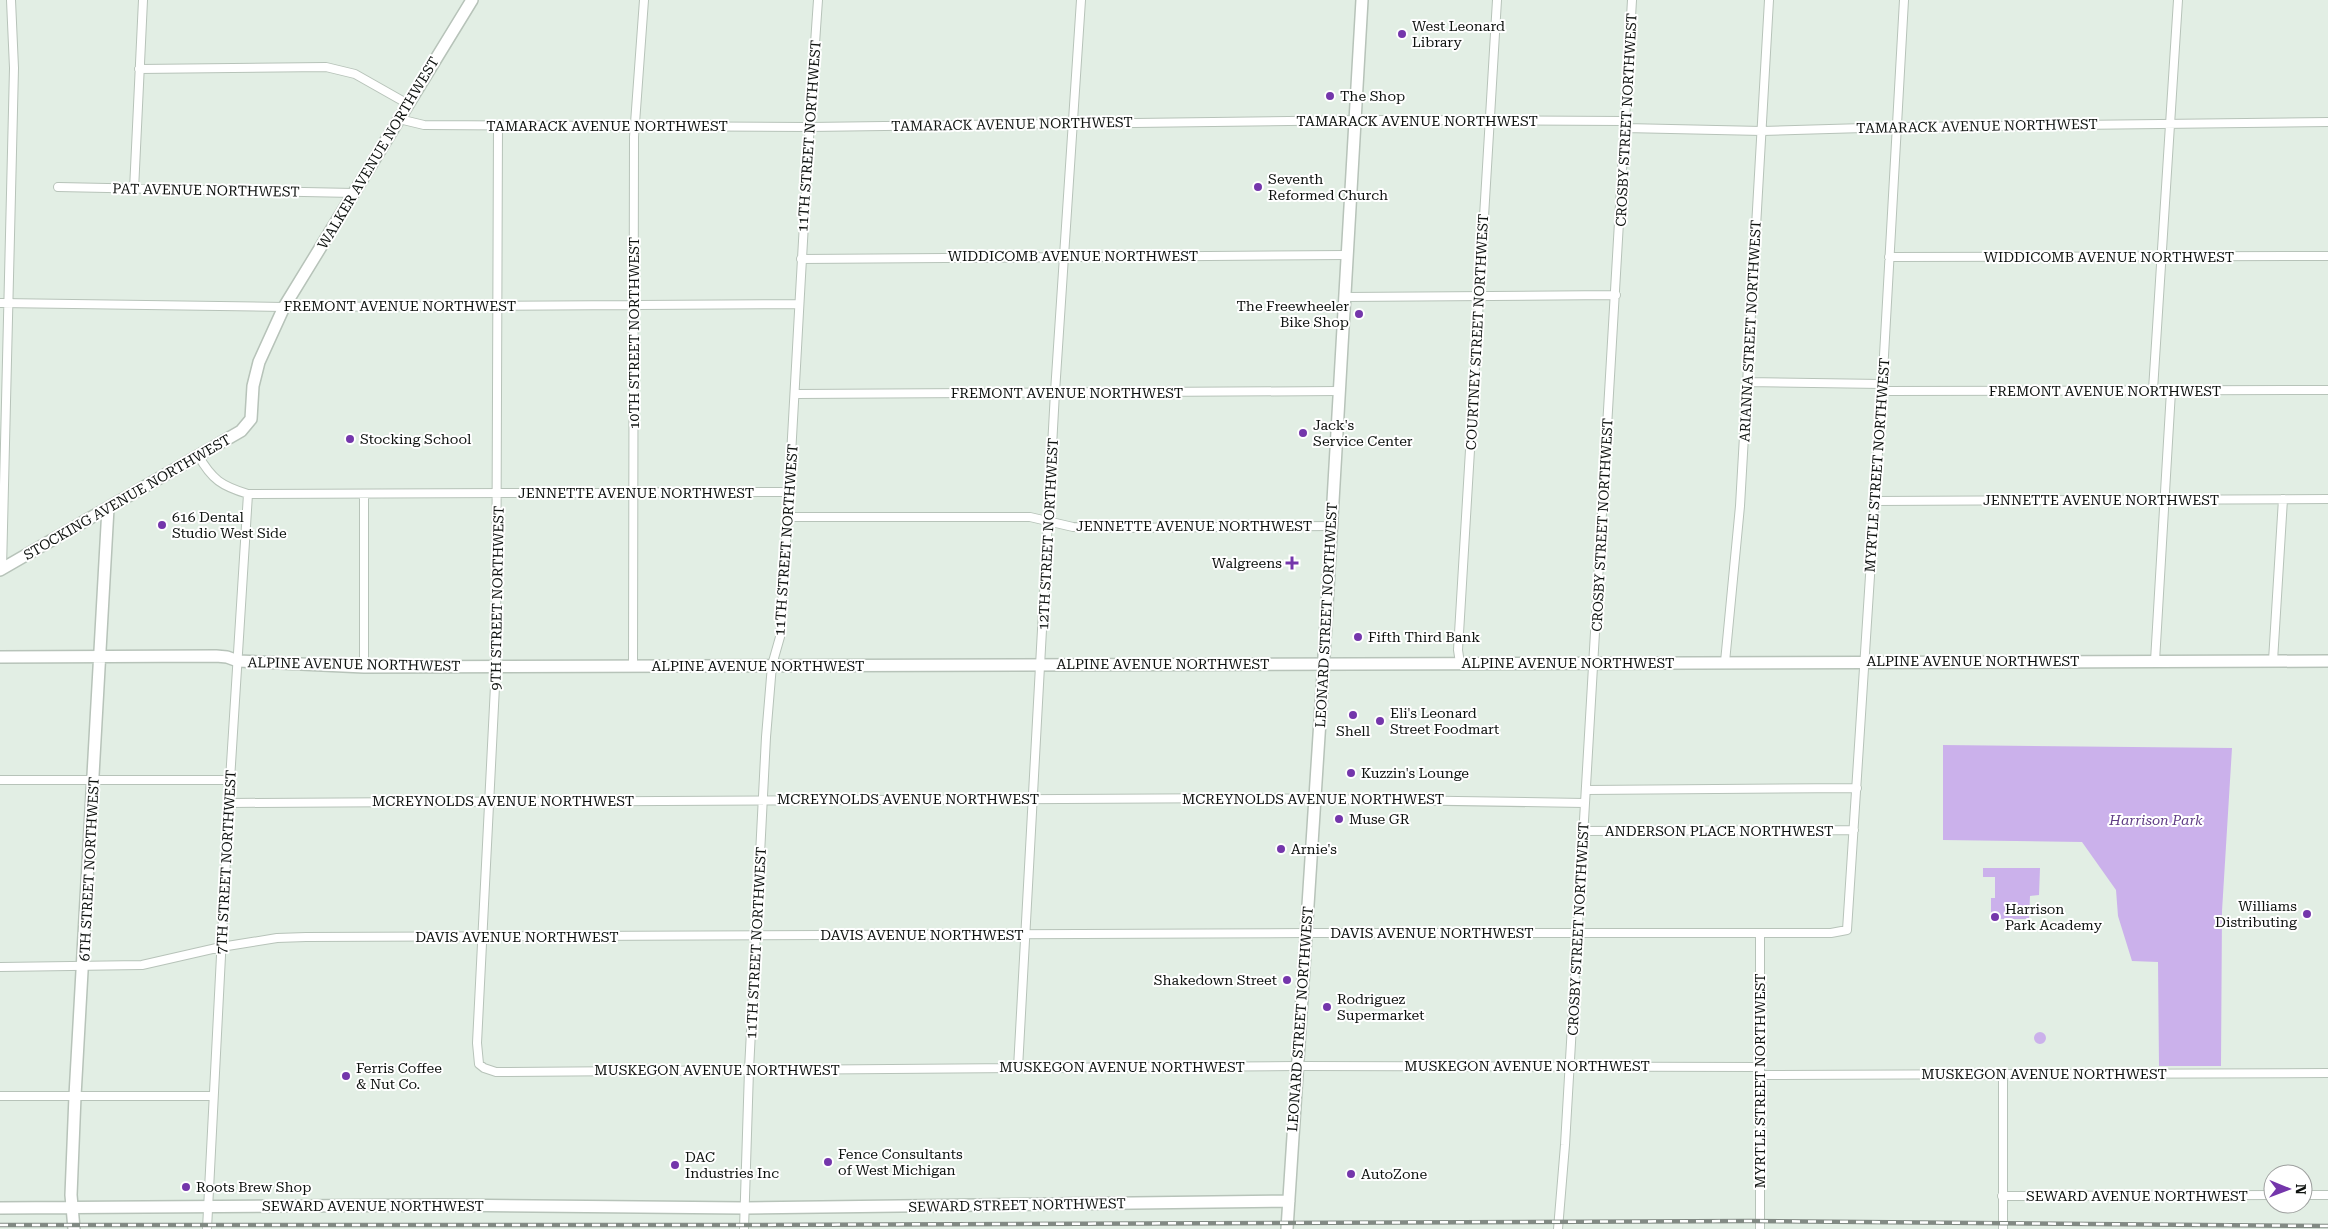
<svg xmlns="http://www.w3.org/2000/svg" width="2328" height="1229" viewBox="0 0 2328 1229" font-family="'Roboto Serif',serif">
<style>
.green{fill:#cbb1eb}
.lines{fill:none;stroke-linecap:round;stroke-linejoin:round}
.street-casing{stroke:#b7c3b9;stroke-width:10}
.secondary-casing{stroke:#b7c3b9;stroke-width:14}
.street{stroke:#fff;stroke-width:8}
.secondary{stroke:#fff;stroke-width:11}
.rail-casing{stroke:#828a84;stroke-width:4.5}
.rail{stroke:#fff;stroke-width:2.5;stroke-dasharray:8;stroke-linecap:butt}
.poi-dot{fill:#7436ab;stroke:#fff;stroke-width:2}
.labels{text-anchor:middle;stroke-width:4;stroke-linejoin:round;paint-order:stroke}
.poi-label{font-size:14px;fill:#0d110e;stroke:#fff;text-anchor:start}
.street-label{font-size:14px;fill:#0d110e;stroke:#fff}
.park-label{font-size:14px;font-style:italic;fill:#603d85;stroke:#fff}
</style>
<rect width="100%" height="100%" fill="#e2eee4"/>
<path class="green" d="M1943,745L2232,748L2222,911L2221,1066H2159L2158,962L2132,961L2118,916L2116,890L2082,842L1943,840Z
M1983,868H2040L2039,895L2030,896L2029,919H1991V898H1995V877H1983Z
M2034 1038a6 6 0 1 1 12 0a6 6 0 1 1-12 0Z"/>
<g class="lines">
<defs>
<path id="street" d="M139,69L326,67L355,74L408,104
M399,119L424,125L809,127L1365,120L1625,121
M498,125L496,666L477,1043L479,1064L484,1068L496,1072L1297,1066L1760,1067
M1625,128L1762,131L1898,127L2328,122
M58,187L354,193
M134,190L143,0
M1889,257L2328,256
M801,259L1346,255
M1344,297L1616,295
M0,303L284,307L799,304
M1746,382L1882,384
M2153,390L2178,0
M1882,391L2328,390
M796,394L1339,391
M198,455C212,480 222,486 248,494L789,492
M364,494V667
M1875,501L2328,499
M788,517H1030L1073,527L1119,528L1331,526
M2,569L14,68L11,0
M2155,661L2171,391
M2273,661L2283,499
M1725,662L1740,506L1769,0
M1460,663L1458,650L1497,0
M633,666L634,137L644,0
M0,780H230
M1586,790L1857,788
M230,803L1248,798L1585,803
M1583,831L1854,830
M0,967L142,965L221,947L277,938L306,937L1305,933H1831L1847,930L1882,391L1904,0
M1018,1068L1055,392L1081,0
M2003,1074V1229
M1760,1075L2328,1073
M0,1096H213
M2303,1195H2328
M2002,1196L2273,1195
M207,1229L230,780L248,494
M744,1229L749,1070L766,737L772,665L780,637C794,425 803,212 818,0
M1558,1229L1565,1145L1632,0
M1760,1229V933"/>
<path id="secondary" d="M0,570L241,431L251,419L253,386L259,362L284,307L472,0
M0,657L216,656L227,657L238,661L364,667L2328,661
M0,1208L440,1205L745,1208L1289,1201
M74,1229L71,1195L75,1096L108,508
M1287,1229L1323,674L1362,0"/>
</defs>
<use href="#street" class="street-casing"/>
<use href="#secondary" class="secondary-casing"/>
<use href="#street" class="street"/>
<use href="#secondary" class="secondary"/>
<defs>
<path id="rail" d="M0,1225H744L1749,1221L2328,1226"/>
</defs>
<use href="#rail" class="rail-casing"/>
<use href="#rail" class="rail"/>
</g>
<g class="poi-dot">
<circle cx="1402" cy="34" r="5"/>
<circle cx="1330" cy="96" r="5"/>
<circle cx="1258" cy="187" r="5"/>
<circle cx="1359" cy="314" r="5"/>
<circle cx="1303" cy="433" r="5"/>
<circle cx="350" cy="439" r="5"/>
<circle cx="162" cy="525" r="5"/>
<path d="M1289.5 555.5h5v5h5v5h-5v5h-5v-5h-5v-5h5z"/>
<circle cx="1358" cy="637" r="5"/>
<circle cx="1353" cy="715" r="5"/>
<circle cx="1380" cy="721" r="5"/>
<circle cx="1351" cy="773" r="5"/>
<circle cx="1339" cy="819" r="5"/>
<circle cx="1281" cy="849" r="5"/>
<circle cx="2307" cy="914" r="5"/>
<circle cx="1995" cy="917" r="5"/>
<circle cx="1287" cy="980" r="5"/>
<circle cx="1327" cy="1007" r="5"/>
<circle cx="346" cy="1076" r="5"/>
<circle cx="828" cy="1162" r="5"/>
<circle cx="675" cy="1165" r="5"/>
<circle cx="1351" cy="1174" r="5"/>
<circle cx="186" cy="1187" r="5"/>
</g>
<g class="labels">
<g class="poi-label">
<text x="1412" y="31">West Leonard<tspan x="1412" dy="16">Library</tspan></text>
<text x="1340" y="101">The Shop</text>
<text x="1268" y="184">Seventh<tspan x="1268" dy="16">Reformed Church</tspan></text>
<text x="1349" y="311" text-anchor="end">The Freewheeler<tspan x="1349" dy="16">Bike Shop</tspan></text>
<text x="1313" y="430">Jack's<tspan x="1313" dy="16">Service Center</tspan></text>
<text x="360" y="444">Stocking School</text>
<text x="172" y="522">616 Dental<tspan x="172" dy="16">Studio West Side</tspan></text>
<text x="1282" y="568" text-anchor="end">Walgreens</text>
<text x="1368" y="642">Fifth Third Bank</text>
<text x="1390" y="718">Eli's Leonard<tspan x="1390" dy="16">Street Foodmart</tspan></text>
<text x="1353" y="736" text-anchor="middle">Shell</text>
<text x="1361" y="778">Kuzzin's Lounge</text>
<text x="1349" y="824">Muse GR</text>
<text x="1291" y="854">Arnie's</text>
<text x="2297" y="911" text-anchor="end">Williams<tspan x="2297" dy="16">Distributing</tspan></text>
<text x="2005" y="914">Harrison<tspan x="2005" dy="16">Park Academy</tspan></text>
<text x="1277" y="985" text-anchor="end">Shakedown Street</text>
<text x="1337" y="1004">Rodriguez<tspan x="1337" dy="16">Supermarket</tspan></text>
<text x="356" y="1073">Ferris Coffee<tspan x="356" dy="16">&amp; Nut Co.</tspan></text>
<text x="838" y="1159">Fence Consultants<tspan x="838" dy="16">of West Michigan</tspan></text>
<text x="685" y="1162">DAC<tspan x="685" dy="16">Industries Inc</tspan></text>
<text x="1361" y="1179">AutoZone</text>
<text x="196" y="1192">Roots Brew Shop</text>
</g>
<g class="street-label">
<text transform="translate(1626 120) rotate(-87)" y="5">CROSBY STREET NORTHWEST</text>
<text x="1417" y="126">TAMARACK AVENUE NORTHWEST</text>
<text transform="translate(1012 124) rotate(-1)" y="5">TAMARACK AVENUE NORTHWEST</text>
<text x="607" y="131">TAMARACK AVENUE NORTHWEST</text>
<text transform="translate(1977 126) rotate(-1)" y="5">TAMARACK AVENUE NORTHWEST</text>
<text transform="translate(809 136) rotate(-86)" y="5">11TH STREET NORTHWEST</text>
<text transform="translate(378 153) rotate(-59)" y="5">WALKER AVENUE NORTHWEST</text>
<text transform="translate(206 190) rotate(1)" y="5">PAT AVENUE NORTHWEST</text>
<text x="1073" y="261">WIDDICOMB AVENUE NORTHWEST</text>
<text x="2109" y="262">WIDDICOMB AVENUE NORTHWEST</text>
<text x="400" y="311">FREMONT AVENUE NORTHWEST</text>
<text transform="translate(1750 331) rotate(-87)" y="5">ARIANNA STREET NORTHWEST</text>
<text transform="translate(1477 332) rotate(-87)" y="5">COURTNEY STREET NORTHWEST</text>
<text transform="translate(634 333) rotate(-90)" y="5">10TH STREET NORTHWEST</text>
<text x="2105" y="396">FREMONT AVENUE NORTHWEST</text>
<text x="1067" y="398">FREMONT AVENUE NORTHWEST</text>
<text transform="translate(1877 465) rotate(-86)" y="5">MYRTLE STREET NORTHWEST</text>
<text x="636" y="498">JENNETTE AVENUE NORTHWEST</text>
<text transform="translate(127 497) rotate(-30)" y="5">STOCKING AVENUE NORTHWEST</text>
<text x="2101" y="505">JENNETTE AVENUE NORTHWEST</text>
<text transform="translate(1602 525) rotate(-87)" y="5">CROSBY STREET NORTHWEST</text>
<text x="1194" y="531">JENNETTE AVENUE NORTHWEST</text>
<text transform="translate(1048 534) rotate(-87)" y="5">12TH STREET NORTHWEST</text>
<text transform="translate(786 540) rotate(-86)" y="5">11TH STREET NORTHWEST</text>
<text transform="translate(497 598) rotate(-89)" y="5">9TH STREET NORTHWEST</text>
<text transform="translate(1326 615) rotate(-87)" y="5">LEONARD STREET NORTHWEST</text>
<text x="1973" y="666">ALPINE AVENUE NORTHWEST</text>
<text x="1568" y="668">ALPINE AVENUE NORTHWEST</text>
<text transform="translate(354 664) rotate(1)" y="5">ALPINE AVENUE NORTHWEST</text>
<text x="1163" y="669">ALPINE AVENUE NORTHWEST</text>
<text x="758" y="671">ALPINE AVENUE NORTHWEST</text>
<text x="908" y="804">MCREYNOLDS AVENUE NORTHWEST</text>
<text x="1313" y="804">MCREYNOLDS AVENUE NORTHWEST</text>
<text x="503" y="806">MCREYNOLDS AVENUE NORTHWEST</text>
<text x="1719" y="836">ANDERSON PLACE NORTHWEST</text>
<text transform="translate(226 862) rotate(-87)" y="5">7TH STREET NORTHWEST</text>
<text transform="translate(89 869) rotate(-87)" y="5">6TH STREET NORTHWEST</text>
<text transform="translate(1578 929) rotate(-87)" y="5">CROSBY STREET NORTHWEST</text>
<text x="1432" y="938">DAVIS AVENUE NORTHWEST</text>
<text x="922" y="940">DAVIS AVENUE NORTHWEST</text>
<text x="517" y="942">DAVIS AVENUE NORTHWEST</text>
<text transform="translate(756 943) rotate(-87)" y="5">11TH STREET NORTHWEST</text>
<text transform="translate(1300 1019) rotate(-86)" y="5">LEONARD STREET NORTHWEST</text>
<text x="1527" y="1071">MUSKEGON AVENUE NORTHWEST</text>
<text x="1122" y="1072">MUSKEGON AVENUE NORTHWEST</text>
<text x="717" y="1075">MUSKEGON AVENUE NORTHWEST</text>
<text x="2044" y="1079">MUSKEGON AVENUE NORTHWEST</text>
<text transform="translate(1760 1081) rotate(-90)" y="5">MYRTLE STREET NORTHWEST</text>
<text x="2137" y="1201">SEWARD AVENUE NORTHWEST</text>
<text transform="translate(1017 1205) rotate(-1)" y="5">SEWARD STREET NORTHWEST</text>
<text x="373" y="1211">SEWARD AVENUE NORTHWEST</text>
</g>
<g class="park-label">
<text x="2156" y="825">Harrison Park</text>
</g>
</g>
<g transform="translate(2288 1189) rotate(91)"><circle r="24" fill="#ffffff" stroke="#9ea09f"/>
<path d="M0-4L9 19L0 12L-9 19Z" fill="#7436ab"/>
<text y="-8" font-size="14" font-weight="bold" text-anchor="middle" fill="#0d110e">N</text>
</g>
</svg>
